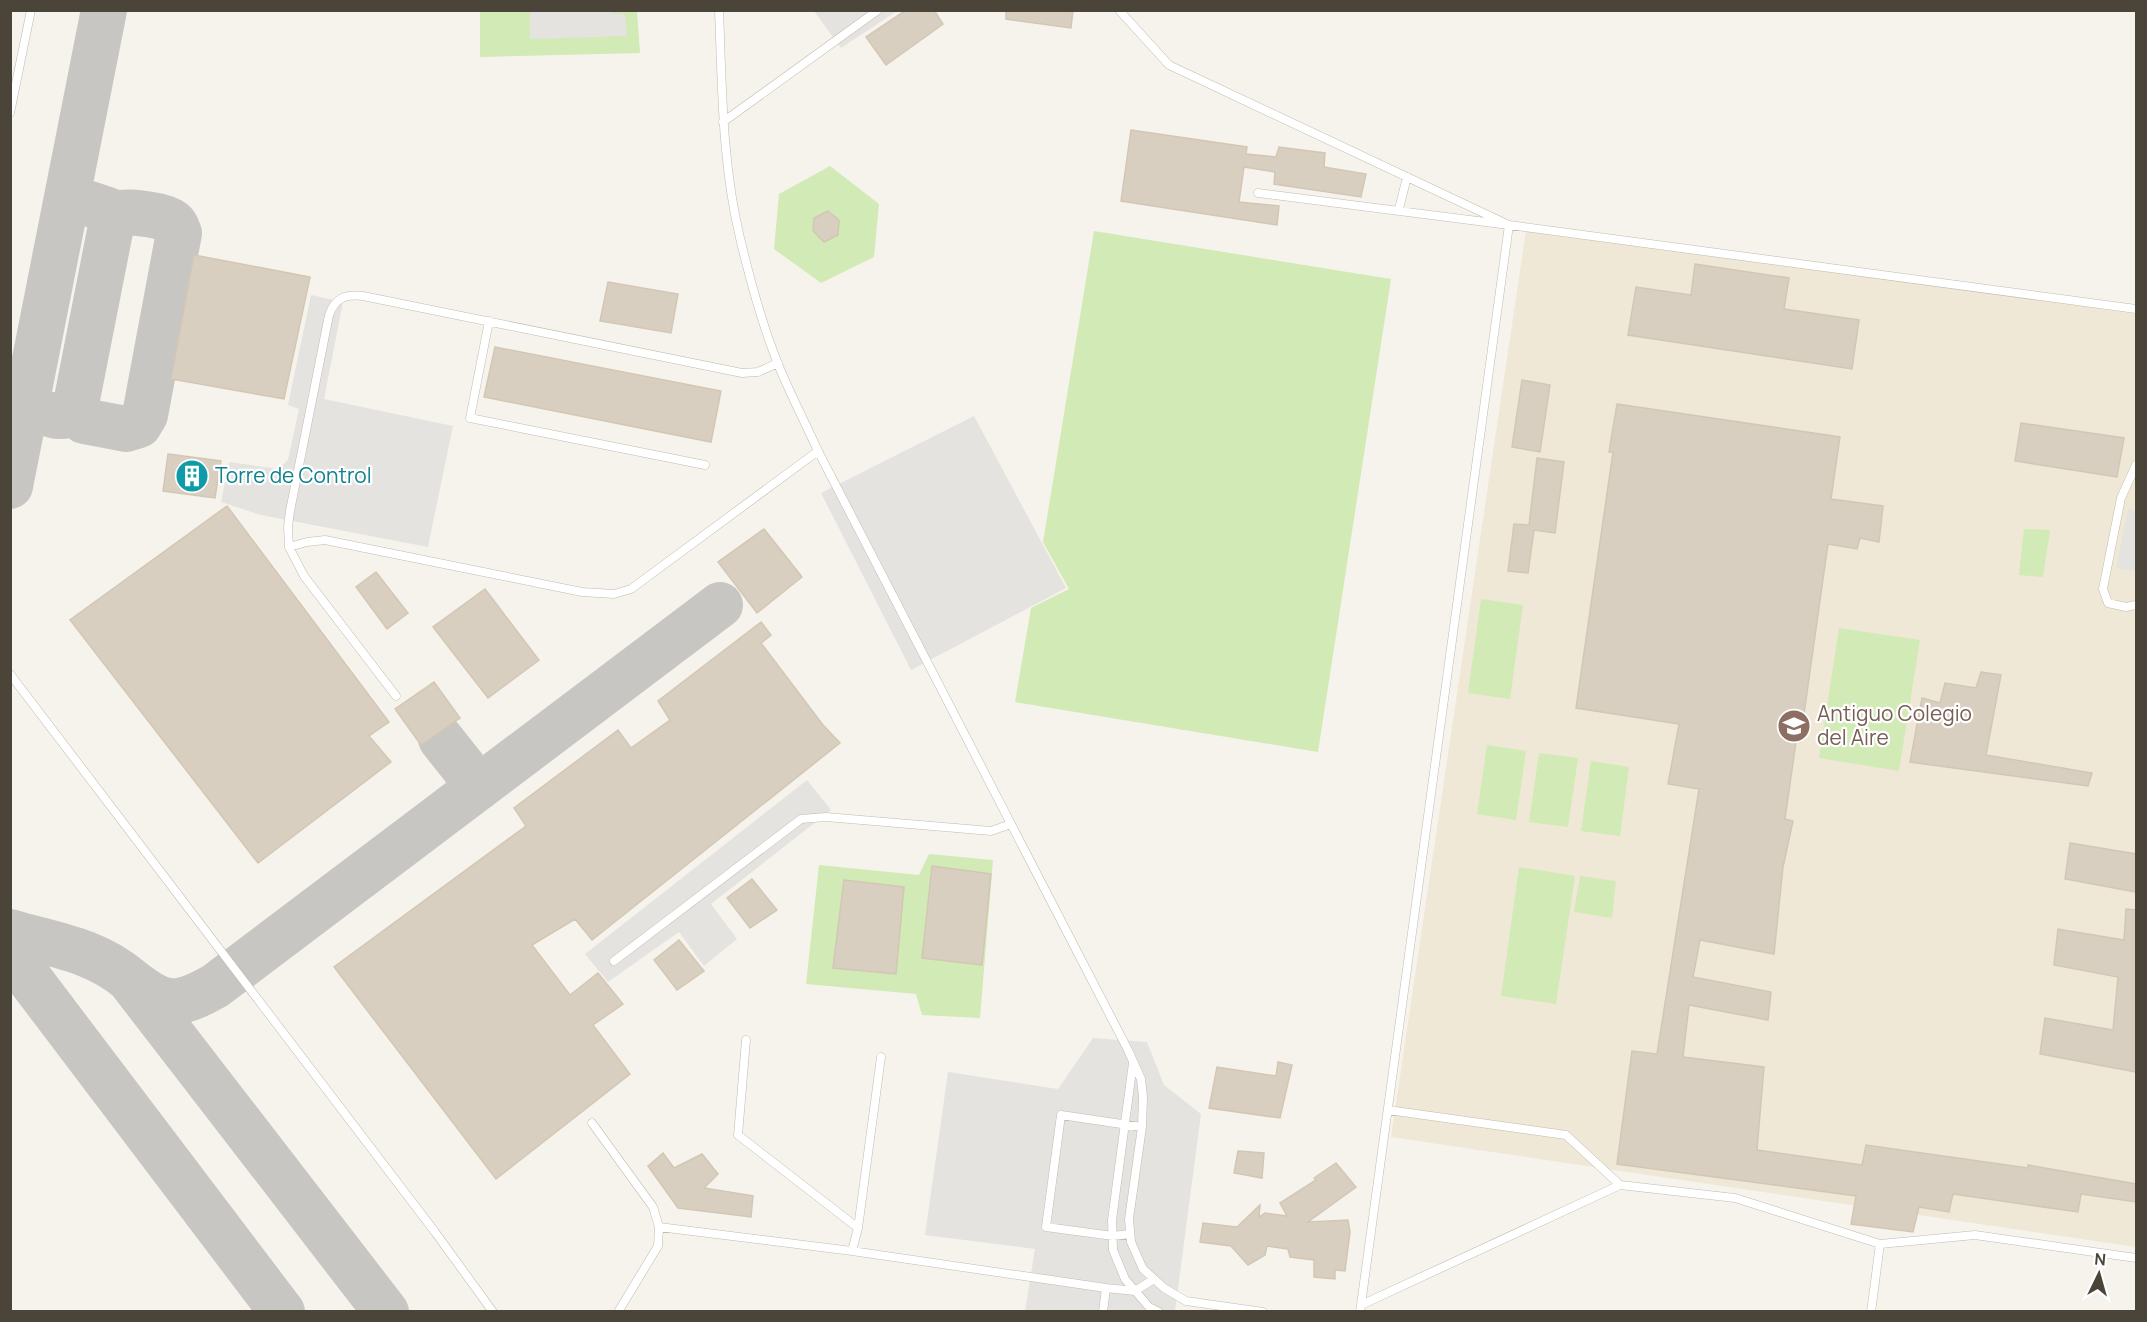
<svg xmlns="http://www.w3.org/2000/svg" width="2147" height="1322" viewBox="0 0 2147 1322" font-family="Manrope,sans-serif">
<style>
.education{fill:#efe8d6}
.green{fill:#d2eab5}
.parking{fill:#e5e3e0}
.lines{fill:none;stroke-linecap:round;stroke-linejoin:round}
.taxiway{stroke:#c8c6c3;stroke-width:46}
.building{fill:#d8cfc1;stroke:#d3c7b4;stroke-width:1.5}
.service-casing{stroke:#c2bbae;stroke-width:9}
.service{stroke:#fff;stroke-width:8}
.labels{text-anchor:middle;stroke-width:4.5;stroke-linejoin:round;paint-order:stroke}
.culture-label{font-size:21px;fill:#0d838f;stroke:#fff;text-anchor:start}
.education-label{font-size:21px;fill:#785e54;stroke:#fff;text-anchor:start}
</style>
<rect width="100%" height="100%" fill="#f6f3ec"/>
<path class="education" d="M1527,224L2136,314V1247L1391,1137Z"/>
<path class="green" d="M480,11H637L640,53L480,57Z
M830,166L879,204L874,257L821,283L774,249L779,194Z
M1094,231L1391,279L1318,752L1015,702L1031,608L1069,589L1043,542Z
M2024,529L2050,530L2043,577L2019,575Z
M1481,599L1523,605L1510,699L1468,693Z
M1839,628L1920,640L1899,771L1819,758Z
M1487,745L1526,751L1516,820L1477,814Z
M1539,753L1578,758L1568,827L1529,822Z
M1591,761L1629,767L1620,836L1581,831Z
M929,854L993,860L980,1018L922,1015L916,994L806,984L819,865L919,875Z
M1519,867L1575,876L1556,1004L1501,996Z
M1580,876L1616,881L1612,918L1574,912Z"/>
<path class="parking" d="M530,11H611V13L625,14L627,36L530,39Z
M814,11H897L841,48Z
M311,295L343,302L324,399L453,426L428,547L261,515L221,502L229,462L278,469L288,460L299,409L288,405Z
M974,416L1066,588L911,670L821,493Z
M2128,509L2136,511V572L2116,568Z
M807,780L831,810L711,904L737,939L704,966L679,932L608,982L585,954Z
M1093,1038L1147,1042L1164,1085L1201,1114L1175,1311H1025L1035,1249L925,1235L948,1072L1058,1089Z"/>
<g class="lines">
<path class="taxiway" d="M76,404L78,413L84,421L126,429L139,425L145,415L179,233C177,228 176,224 171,221C162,215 126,210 117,214L112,221
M53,415C64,418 72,415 76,404L112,221L108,210L90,204
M10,486L104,10
M441,739L479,787
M10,932C53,945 93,949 129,979L386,1312
M10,953L282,1312
M129,979C164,1007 176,1008 215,986L720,605"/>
</g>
<path class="building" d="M906,10H934L943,24L886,65L866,37Z
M1006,10H1073L1071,28L1006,19Z
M1131,130L1247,147L1246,154L1276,157L1279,147L1325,153L1324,167L1366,174L1361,197L1274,184L1275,172L1244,167L1239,202L1279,206L1277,225L1121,201Z
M828,211L839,220L838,235L824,242L813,231L814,218Z
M194,255L310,277L284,399L171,379Z
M1695,264L1789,278L1784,309L1859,320L1852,369L1628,335L1636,287L1691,295Z
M608,282L678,294L671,333L600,321Z
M495,347L721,391L711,442L484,397Z
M1522,380L1550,385L1540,452L1512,447Z
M1617,404L1840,437L1831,499L1883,506L1879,542L1860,538L1857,549L1828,544L1800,742H1796L1785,819L1793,821L1783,867L1774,954L1700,940L1693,977L1771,992L1768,1020L1689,1005L1683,1057L1764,1067L1757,1150L1862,1165L1866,1145L2028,1168V1165L2136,1184V1202L2081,1194L2078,1212L1953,1194L1949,1212L1919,1207L1913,1232L1851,1224L1856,1196L1617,1164L1632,1051L1657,1054L1699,789L1668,784L1679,724L1576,708L1613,452H1609Z
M2021,423L2124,438L2117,477L2015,461Z
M168,454L221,461L215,498L163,491Z
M1537,458L1564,462L1555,533L1534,530L1528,573L1508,571L1514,524L1529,525Z
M227,506L389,722L369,736L391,762L258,863L70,620Z
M764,529L802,577L757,613L718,562Z
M376,572L408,613L387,629L356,587Z
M485,589L539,660L488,698L433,627Z
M761,622L771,635L761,643L823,725L840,743L592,940L575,919L532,945L570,995L598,973L623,1004L593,1025L630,1074L496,1179L334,967L526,826L514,808L618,730L631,748L670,720L658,701Z
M1981,672L2001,675L1986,755L2092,773L2088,786L1910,762L1922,698L1940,703L1945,683L1976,688Z
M434,682L460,718L421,745L395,709Z
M2070,843L2136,854V892L2065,879Z
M932,866L991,874L982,965L922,958Z
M752,879L777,910L750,928L727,898Z
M844,880L904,887L896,974L833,968Z
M2126,909L2136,910V1072L2040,1054L2045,1018L2113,1030L2118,977L2054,965L2058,929L2124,940Z
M679,940L704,971L677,990L654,960Z
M1278,1062L1292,1065L1280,1118L1209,1108L1217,1067L1276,1076Z
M1238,1151L1264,1153L1262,1178L1234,1173Z
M663,1153L674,1168L702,1154L718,1174L704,1188L753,1196L751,1217L678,1208L648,1166Z
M1336,1163L1356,1187L1308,1222L1348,1220L1350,1232L1345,1271L1335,1270V1279L1314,1277V1260L1290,1257L1288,1249L1267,1246L1265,1255L1248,1265L1231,1246L1200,1242L1203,1223L1237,1227L1260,1205L1259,1217L1265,1213L1287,1216L1280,1203L1316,1180L1314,1178Z"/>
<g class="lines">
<defs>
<path id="service" d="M719,10C722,86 722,163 740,238C750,280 762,324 778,364C790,394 805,422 818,451L1128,1050L1141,1079L1143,1097L1142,1127L1129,1219L1131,1242L1143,1269L1164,1288L1186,1301L1263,1312
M1119,10L1169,65L1509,225L2136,309
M10,113L31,10
M723,122L878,10
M1258,193L1509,225L1360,1312
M1399,209L1407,177
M489,321L470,418L705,465
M2136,465L2121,498L2103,589L2108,603L2126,607L2136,605
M289,547L288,527L290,511L329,315C335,298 345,294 363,296L742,373L758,372L778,363
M10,674L435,1232L493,1312
M396,696L304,576L289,547L307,542L325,540L582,592L614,594L631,589L818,451
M614,961L801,819L826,817L991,831L1011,824
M746,1040L738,1135L858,1228
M1133,1063L1112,1220L1113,1250L1125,1279L1149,1307L1159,1312
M1388,1110L1566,1135L1620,1185
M592,1123L653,1207L659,1227L658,1246L618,1312
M659,1227L852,1251L1106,1288L1135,1291L1154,1279
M1130,1234L1113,1236L1046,1227L1061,1115L1142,1127
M852,1251L858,1228L881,1057
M1361,1305L1620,1185L1735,1198L1880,1244L1975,1235L2136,1258
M1103,1312L1106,1288
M1871,1312L1880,1244"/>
</defs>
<use href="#service" class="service-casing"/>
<use href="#service" class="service"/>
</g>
<defs>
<symbol id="building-disc" viewBox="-11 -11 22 22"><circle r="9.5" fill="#0f9aa8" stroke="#fff"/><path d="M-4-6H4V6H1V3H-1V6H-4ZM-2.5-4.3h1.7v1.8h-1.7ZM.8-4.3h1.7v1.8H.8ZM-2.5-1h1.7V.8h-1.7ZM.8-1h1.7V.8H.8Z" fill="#fff"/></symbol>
<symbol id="university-disc" viewBox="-11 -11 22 22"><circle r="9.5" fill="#8d6e63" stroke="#fff"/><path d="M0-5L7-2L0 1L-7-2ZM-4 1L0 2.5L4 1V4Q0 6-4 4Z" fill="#fff"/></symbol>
</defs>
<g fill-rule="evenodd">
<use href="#building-disc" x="173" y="457" width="38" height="38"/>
<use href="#university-disc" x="1775" y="707" width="38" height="38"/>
</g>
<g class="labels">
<g class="culture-label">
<text x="215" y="483">Torre de Control</text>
</g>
<g class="education-label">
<text x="1817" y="721">Antiguo Colegio<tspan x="1817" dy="24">del Aire</tspan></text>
</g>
</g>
<rect width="2147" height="1322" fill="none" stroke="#4b4439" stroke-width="24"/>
<g transform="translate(2099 1274) rotate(5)" stroke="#ffffff" stroke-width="4.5" paint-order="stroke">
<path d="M0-4.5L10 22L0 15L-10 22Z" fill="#4b4439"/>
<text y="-9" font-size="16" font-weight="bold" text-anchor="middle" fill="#4b4439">N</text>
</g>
</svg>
